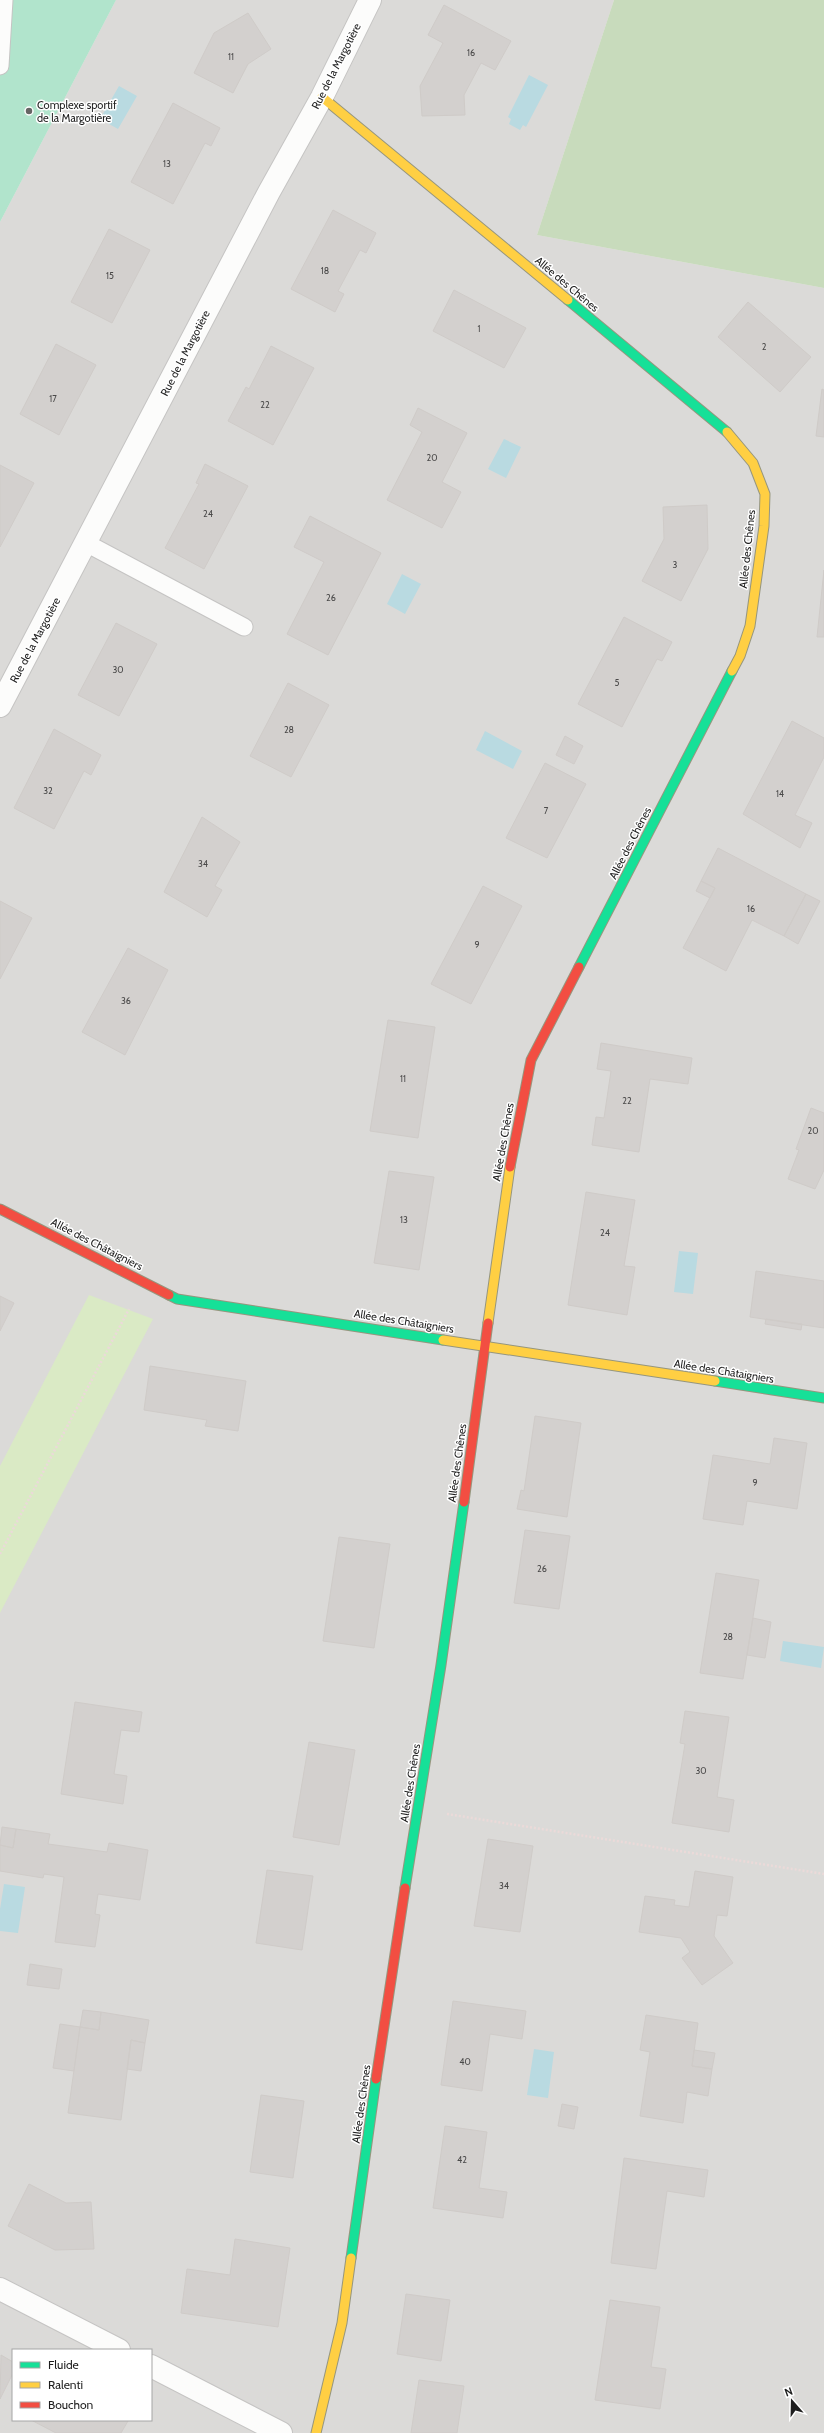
<svg xmlns="http://www.w3.org/2000/svg" width="824" height="2433" viewBox="0 0 824 2433" font-family="Cabin,sans-serif">
<style>
.residential{fill:#dbdad8;fill-rule:evenodd}
.grass{fill:#daeac5}
.forest{fill:#c8dbbc}
.pitch{fill:#b1e4cc}
.water{fill:#b9dae1}
.building{fill:#d3d0ce;stroke:#cfcbc8}
.lines{fill:none;stroke-linecap:round;stroke-linejoin:round}
.lane-casing{stroke:#c5c4c3;stroke-width:19}
.street-casing{stroke:#c5c4c3;stroke-width:24}
.fast-casing{stroke:#96967e;stroke-width:11}
.slow-casing{stroke:#96967e;stroke-width:11}
.jam-casing{stroke:#96967e;stroke-width:11}
.path{stroke:#ebdad9;stroke-width:2.5;stroke-dasharray:2 2;stroke-linecap:butt}
.lane{stroke:#fcfcfb;stroke-width:17}
.street{stroke:#fcfcfb;stroke-width:22}
.fast{stroke:#16e098;stroke-width:9}
.slow{stroke:#ffcf43;stroke-width:9}
.jam{stroke:#f24e42;stroke-width:9}
.poi-dot{fill:#666564;stroke:#fff;stroke-width:1.5}
.labels{text-anchor:middle;stroke-width:3;stroke-linejoin:round;paint-order:stroke}
.number-label{font-size:9px;fill:#4b4a4a}
.street-label{font-size:11px;fill:#1e1e1e;stroke:#fff}
.poi-label{font-size:11px;fill:#1e1e1e;stroke:#fff;text-anchor:start}
</style>
<rect width="100%" height="100%" fill="#eceae7"/>
<path class="residential" d="M116,0H614L537,235L824,288V2433H0V222ZM13,2350H151V2420H13Z"/>
<path class="grass" d="M89,1295L153,1319L0,1613V1466Z"/>
<path class="forest" d="M614,0H824V288L537,235Z"/>
<path class="pitch" d="M0,0H116L0,222Z"/>
<path class="water" d="M529,75L548,85L526,127L523,125L520,130L509,124L511,119L508,117Z
M119,86L137,96L118,129L100,119Z
M504,439L521,447L506,478L488,469Z
M402,574L421,584L405,614L387,604Z
M485,731L522,751L513,769L476,750Z
M679,1251L698,1253L693,1294L674,1292Z
M783,1641L824,1647L821,1668L780,1661Z
M4,1884L25,1887L18,1933L0,1931V1909Z
M534,2049L554,2052L548,2098L527,2095Z"/>
<path class="building" d="M444,5L511,41L495,70L481,63L464,95L465,115L422,116L420,86L443,43L428,35Z
M248,13L271,49L248,64L233,93L194,73L214,33Z
M173,103L220,128L211,146L205,143L173,204L131,182Z
M333,210L376,233L366,253L360,250L338,291L344,294L335,312L291,289Z
M109,229L150,250L112,323L71,302Z
M454,290L526,328L504,368L433,331Z
M748,302L811,357L780,392L718,337Z
M56,344L96,365L59,435L20,414Z
M271,346L314,368L273,445L228,421L246,387L249,389Z
M822,389L824,390V437L816,436Z
M418,408L467,433L442,482L461,492L442,528L387,500L422,432L410,425Z
M205,464L248,486L204,569L165,548L199,484L196,483Z
M0,465L34,483L0,547Z
M707,505L708,549L681,601L642,581L664,539L663,507Z
M310,516L381,553L328,655L287,634L324,562L294,547Z
M824,570V637H817Z
M624,617L672,642L662,661L657,659L622,727L578,704Z
M116,623L157,644L119,716L78,695Z
M288,683L329,705L291,777L250,756Z
M792,721L824,738V757L795,815L812,823L800,848L743,814Z
M54,729L101,755L91,775L84,771L54,829L14,808Z
M565,736L583,746L574,764L556,755Z
M545,763L586,784L547,858L506,838Z
M202,817L240,842L215,886L222,890L207,917L164,892Z
M718,848L806,894L784,936L752,920L726,971L683,948L715,888L701,881Z
M701,881L715,888L710,898L696,891Z
M483,886L522,906L471,1004L431,984Z
M806,894L820,901L798,944L784,936Z
M0,901L32,918L0,979Z
M128,948L168,970L125,1055L82,1032Z
M388,1020L435,1027L418,1138L370,1131Z
M601,1043L692,1058L688,1084L650,1079L639,1152L592,1145L596,1117L604,1118L611,1071L597,1069Z
M811,1108L824,1113V1170L815,1189L788,1179L799,1150L796,1149Z
M389,1171L434,1177L419,1270L374,1263Z
M586,1192L635,1200L624,1266L635,1267L627,1315L568,1305Z
M756,1271L824,1281V1328L750,1317Z
M0,1296L14,1303L0,1331Z
M766,1319L802,1324L801,1330L765,1324Z
M150,1366L246,1381L238,1431L205,1426L207,1420L144,1410Z
M535,1416L581,1423L567,1517L517,1509L521,1490L524,1491Z
M774,1438L807,1443L797,1509L747,1501L743,1525L703,1519L713,1455L770,1464Z
M525,1530L570,1536L559,1609L514,1603Z
M339,1537L390,1544L374,1648L323,1641Z
M716,1573L759,1580L743,1679L700,1673Z
M753,1618L771,1622L765,1658L747,1655Z
M75,1702L142,1712L139,1732L121,1730L114,1774L127,1776L123,1804L61,1794Z
M685,1711L729,1717L717,1797L734,1800L729,1832L672,1823L685,1744L680,1743Z
M309,1742L355,1750L339,1845L293,1837Z
M2,1827L16,1829L13,1848L0,1845Z
M16,1829L50,1834L48,1844L107,1852L109,1843L148,1850L140,1900L98,1894L95,1914L100,1915L95,1947L55,1942L64,1877L44,1874L43,1878L0,1871V1845L13,1848Z
M488,1839L533,1846L520,1932L474,1926Z
M267,1870L313,1876L302,1950L256,1943Z
M695,1871L733,1877L727,1916L717,1915L714,1936L733,1963L702,1985L682,1958L690,1952L681,1938L639,1932L645,1896L675,1900L674,1905L689,1907Z
M30,1964L62,1969L59,1989L27,1985Z
M453,2001L526,2011L522,2039L490,2034L482,2091L441,2085Z
M83,2010L101,2012L99,2030L80,2027Z
M101,2012L149,2020L145,2043L131,2040L121,2120L68,2113L80,2027L99,2030Z
M646,2015L698,2023L692,2066L712,2069L708,2096L687,2092L683,2123L640,2116L650,2052L640,2050Z
M60,2024L80,2027L74,2071L53,2068Z
M131,2040L145,2043L141,2071L127,2069Z
M694,2050L715,2053L712,2069L692,2066Z
M261,2095L304,2101L293,2178L250,2172Z
M562,2104L578,2107L574,2129L558,2126Z
M445,2126L487,2132L479,2188L507,2192L503,2218L433,2208Z
M624,2158L708,2170L704,2197L667,2191L656,2269L611,2263Z
M29,2184L66,2203L91,2202L94,2249L55,2250L8,2226Z
M235,2239L290,2248L278,2327L181,2313L187,2269L230,2275Z
M406,2294L450,2300L441,2361L397,2354Z
M610,2300L660,2307L651,2367L666,2369L660,2409L595,2400Z
M1,2355L13,2362V2373L0,2399Z
M419,2380L464,2386L457,2433H411Z
M31,2420H126L128,2421L121,2433H56Z"/>
<g class="lines">
<defs>
<path id="lane" d="M0,66L4,0
M86,543L244,627"/>
<path id="street" d="M0,706L269,192L322,97L370,0
M0,2289L119,2350
M151,2366L281,2433"/>
<path id="fast" d="M568,300L727,432
M579,967L732,671
M169,1295L177,1299L443,1340
M715,1381L824,1398
M405,1888L441,1665L464,1502
M351,2258L376,2079"/>
<path id="slow" d="M322,97L568,300
M727,432L753,463L765,494L764,526L750,626L740,656L732,671
M488,1323L510,1167
M443,1340L715,1381
M316,2433L342,2323L351,2258"/>
<path id="jam" d="M510,1167L531,1060L579,967
M0,1209L169,1295
M464,1502L488,1323
M376,2079L405,1888"/>
</defs>
<use href="#lane" class="lane-casing"/>
<use href="#street" class="street-casing"/>
<use href="#fast" class="fast-casing"/>
<use href="#slow" class="slow-casing"/>
<use href="#jam" class="jam-casing"/>
<path class="path" d="M0,1554L129,1309
M447,1814L824,1874"/>
<use href="#lane" class="lane"/>
<use href="#street" class="street"/>
<use href="#fast" class="fast"/>
<use href="#slow" class="slow"/>
<use href="#jam" class="jam"/>
</g>
<circle class="poi-dot" cx="29" cy="111" r="4"/>
<g class="labels">
<g class="number-label">
<text x="471" y="56">16</text>
<text x="231" y="60">11</text>
<text x="167" y="167">13</text>
<text x="325" y="274">18</text>
<text x="110" y="279">15</text>
<text x="479" y="332">1</text>
<text x="764" y="350">2</text>
<text x="53" y="402">17</text>
<text x="265" y="408">22</text>
<text x="432" y="461">20</text>
<text x="208" y="517">24</text>
<text x="675" y="568">3</text>
<text x="331" y="601">26</text>
<text x="118" y="673">30</text>
<text x="617" y="686">5</text>
<text x="289" y="733">28</text>
<text x="48" y="794">32</text>
<text x="780" y="797">14</text>
<text x="546" y="814">7</text>
<text x="203" y="867">34</text>
<text x="751" y="912">16</text>
<text x="477" y="948">9</text>
<text x="126" y="1004">36</text>
<text x="403" y="1082">11</text>
<text x="627" y="1104">22</text>
<text x="813" y="1134">20</text>
<text x="404" y="1223">13</text>
<text x="605" y="1236">24</text>
<text x="755" y="1486">9</text>
<text x="542" y="1572">26</text>
<text x="728" y="1640">28</text>
<text x="701" y="1774">30</text>
<text x="504" y="1889">34</text>
<text x="465" y="2065">40</text>
<text x="462" y="2163">42</text>
</g>
<g class="street-label">
<text transform="translate(336 66) rotate(-63)" y="4">Rue de la Margotière</text>
<text transform="translate(567 284) rotate(40)" y="4">Allée des Chênes</text>
<text transform="translate(185 353) rotate(-63)" y="4">Rue de la Margotière</text>
<text transform="translate(747 549) rotate(-84)" y="4">Allée des Chênes</text>
<text transform="translate(35 640) rotate(-62)" y="4">Rue de la Margotière</text>
<text transform="translate(630 843) rotate(-63)" y="4">Allée des Chênes</text>
<text transform="translate(503 1142) rotate(-80)" y="4">Allée des Chênes</text>
<text transform="translate(97 1244) rotate(27)" y="4">Allée des Châtaigniers</text>
<text transform="translate(404 1321) rotate(9)" y="4">Allée des Châtaigniers</text>
<text transform="translate(724 1371) rotate(9)" y="4">Allée des Châtaigniers</text>
<text transform="translate(457 1463) rotate(-82)" y="4">Allée des Chênes</text>
<text transform="translate(410 1783) rotate(-81)" y="4">Allée des Chênes</text>
<text transform="translate(361 2104) rotate(-82)" y="4">Allée des Chênes</text>
</g>
<g class="poi-label">
<text x="37" y="109">Complexe sportif<tspan x="37" dy="13">de la Margotière</tspan></text>
</g>
</g>
<rect x="12" y="2349" width="140" height="72" fill="#ffffff" stroke="#a5a5a5"/>
<rect x="20" y="2362" width="20" height="6" fill="#16e098" stroke="#a5a5a5"/>
<text x="48" y="2369" font-size="12" fill="#1e1e1e">Fluide</text>
<rect x="20" y="2382" width="20" height="6" fill="#ffcf43" stroke="#a5a5a5"/>
<text x="48" y="2389" font-size="12" fill="#1e1e1e">Ralenti</text>
<rect x="20" y="2402" width="20" height="6" fill="#f24e42" stroke="#a5a5a5"/>
<text x="48" y="2409" font-size="12" fill="#1e1e1e">Bouchon</text>
<g transform="translate(792 2401) rotate(340)" stroke="#ffffff" stroke-width="3" paint-order="stroke">
<path d="M0-3L7 15L0 10L-7 15Z" fill="#1e1e1e"/>
<text y="-6" font-size="11" font-weight="bold" text-anchor="middle" fill="#1e1e1e">N</text>
</g>
</svg>
